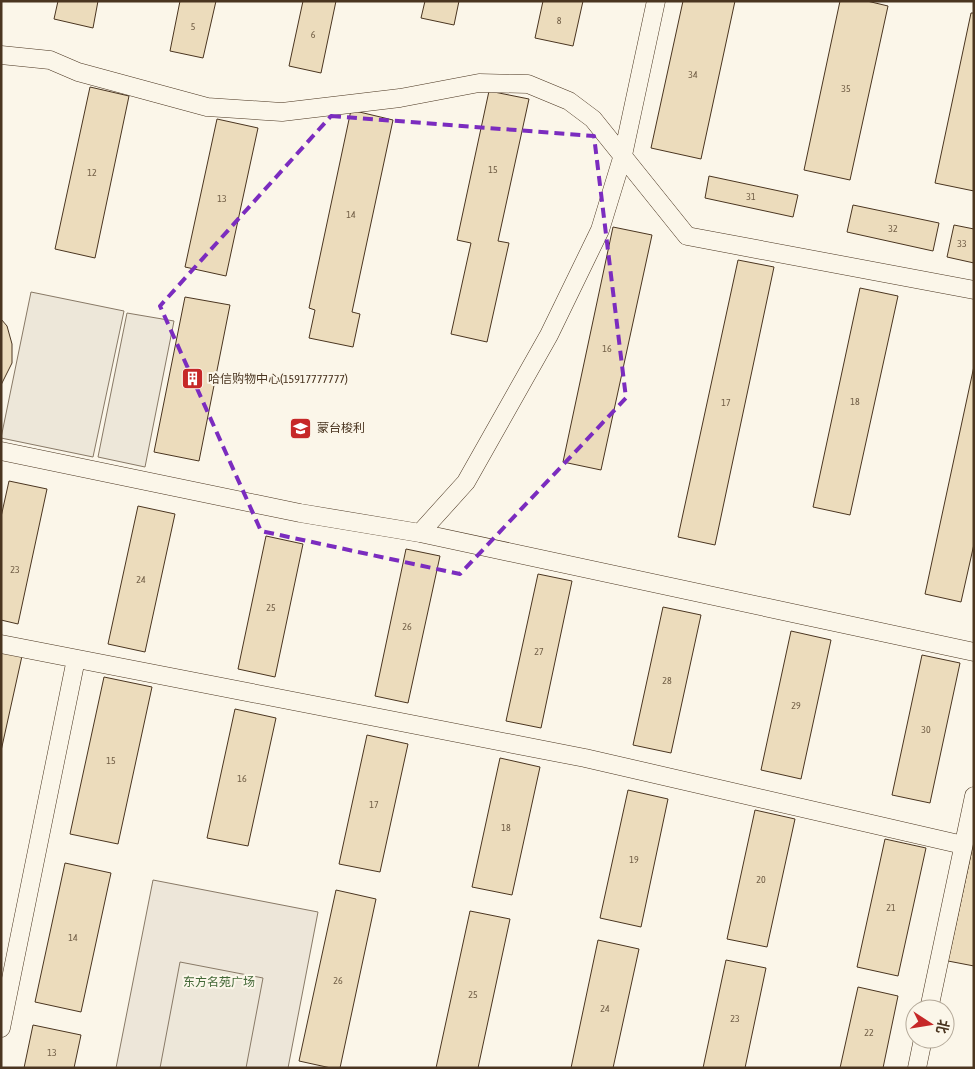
<svg xmlns="http://www.w3.org/2000/svg" width="975" height="1069" viewBox="0 0 975 1069" font-family="'Asap Condensed','Noto Sans SC',sans-serif">
<style>
.green{fill:#ede6d9;stroke:#887966}
.parking{fill:#ede7d9;stroke:#887966}
.building{fill:#ecdcbc;stroke:#4a3520}
.lines{fill:none;stroke-linecap:round;stroke-linejoin:round}
.minor-casing{stroke:#4a3520;stroke-width:19}
.minor{stroke:#fbf6e9;stroke-width:18}
.marked{fill:none;stroke:#7b2cbf;stroke-width:4;stroke-dasharray:10 6;stroke-linejoin:round}
.labels{text-anchor:middle;stroke-width:4;stroke-linejoin:round;paint-order:stroke}
.number-label{font-size:10px;fill:#725f47}
.poi-label{font-size:12px;fill:#4a3520;stroke:#fbf6e9;text-anchor:start}
.park-label{font-size:12px;fill:#436837;stroke:#fbf6e9}
</style>
<rect width="100%" height="100%" fill="#fbf6e9"/>
<path class="green" d="M153,880L318,912L288,1068H116Z"/>
<path class="parking" d="M31,292L124,311L93,457L1,438Z
M127,313L174,321L145,467L98,457Z
M180,962L263,978L246,1068H160Z"/>
<path class="building" d="M58,1H98L93,28L54,19Z
M180,1H216L203,58L170,51Z
M303,1H336L321,73L289,66Z
M425,1H459L454,25L421,18Z
M543,1H583L573,46L535,38Z
M683,1H735L701,159L651,148Z
M840,1H867L888,6L850,180L804,170Z
M971,13H974V191L935,183Z
M90,87L129,96L95,258L55,249Z
M489,91L529,99L498,241L509,243L487,342L451,334L471,243L457,240Z
M351,110L393,120L352,312L360,314L353,347L309,338L315,310L309,308Z
M217,119L258,128L226,276L185,267Z
M709,176L798,195L793,217L705,198Z
M853,205L939,223L933,251L847,232Z
M954,225L974,229V263L947,257Z
M613,227L652,235L601,470L563,462Z
M738,260L774,267L715,545L678,537Z
M860,288L898,296L850,515L813,507Z
M185,297L230,305L199,461L154,452Z
M1,319L7,326L12,344V363L1,385Z
M974,366V544L961,602L925,594Z
M9,481L47,489L18,624L1,620V517Z
M138,506L175,514L145,652L108,644Z
M266,536L303,544L275,677L238,669Z
M406,549L440,556L408,703L375,696Z
M538,574L572,581L541,728L506,721Z
M663,607L701,615L671,753L633,745Z
M791,631L831,640L801,779L761,770Z
M1,652L22,656L1,751Z
M922,655L960,663L930,803L892,795Z
M104,677L152,687L118,844L70,834Z
M235,709L276,718L248,846L207,838Z
M367,735L408,744L380,872L339,864Z
M500,758L540,767L512,895L472,887Z
M628,790L668,799L641,927L600,918Z
M755,810L795,819L767,947L727,939Z
M885,839L926,848L898,976L857,967Z
M974,840V966L948,961Z
M65,863L111,873L81,1012L35,1002Z
M336,890L376,899L340,1068H331L299,1061Z
M470,911L510,919L478,1068H436Z
M598,940L639,949L613,1068H571Z
M726,960L766,968L745,1068H703Z
M858,987L898,996L883,1068H840Z
M33,1025L81,1035L74,1068H24Z"/>
<g class="lines">
<defs>
<path id="minor" d="M1,55L50,60L78,72L207,107L282,112L400,98L479,83L528,84L569,101L593,119L687,236L974,290
M1,451L300,513L420,533L974,652
M420,533L466,482L549,335L600,230L623,155L656,1
M1,644L585,758L963,845
M929,1009L974,796
M1,1028L76,659
M917,1068L923,1039"/>
</defs>
<use href="#minor" class="minor-casing"/>
<use href="#minor" class="minor"/>
</g>
<path class="marked" d="M331,116L594,136L626,398L460,574L261,531L160,306Z"/>
<defs>
<symbol id="building-square" viewBox="-11 -11 22 22"><rect x="-9" y="-9" width="18" height="18" rx="4" fill="#c62828" stroke="#fbf6e9"/><path d="M-4-6H4V6H1V3H-1V6H-4ZM-2.5-4.3h1.7v1.8h-1.7ZM.8-4.3h1.7v1.8H.8ZM-2.5-1h1.7V.8h-1.7ZM.8-1h1.7V.8H.8Z" fill="#fff"/></symbol>
<symbol id="school-square" viewBox="-11 -11 22 22"><rect x="-9" y="-9" width="18" height="18" rx="4" fill="#c62828" stroke="#fbf6e9"/><path d="M0-5L7-2L0 1L-7-2ZM-4 1L0 2.5L4 1V4Q0 6-4 4Z" fill="#fff"/></symbol>
</defs>
<g fill-rule="evenodd">
<use href="#building-square" x="180" y="366" width="25" height="25"/>
<use href="#school-square" x="288" y="416" width="25" height="25"/>
</g>
<g class="labels">
<g class="number-label">
<text x="559" y="24">8</text>
<text x="193" y="30">5</text>
<text x="313" y="38">6</text>
<text x="693" y="78">34</text>
<text x="846" y="92">35</text>
<text x="493" y="173">15</text>
<text x="92" y="176">12</text>
<text x="751" y="200">31</text>
<text x="222" y="202">13</text>
<text x="351" y="218">14</text>
<text x="893" y="232">32</text>
<text x="962" y="247">33</text>
<text x="607" y="352">16</text>
<text x="855" y="405">18</text>
<text x="726" y="406">17</text>
<text x="15" y="573">23</text>
<text x="141" y="583">24</text>
<text x="271" y="611">25</text>
<text x="407" y="630">26</text>
<text x="539" y="655">27</text>
<text x="667" y="684">28</text>
<text x="796" y="709">29</text>
<text x="926" y="733">30</text>
<text x="111" y="764">15</text>
<text x="242" y="782">16</text>
<text x="374" y="808">17</text>
<text x="506" y="831">18</text>
<text x="634" y="863">19</text>
<text x="761" y="883">20</text>
<text x="891" y="911">21</text>
<text x="73" y="941">14</text>
<text x="338" y="984">26</text>
<text x="473" y="998">25</text>
<text x="605" y="1012">24</text>
<text x="735" y="1022">23</text>
<text x="869" y="1036">22</text>
<text x="52" y="1056">13</text>
</g>
<g class="poi-label">
<text x="208" y="383">哈信购物中心(15917777777)</text>
<text x="317" y="432">蒙台梭利</text>
</g>
<g class="park-label">
<text x="219" y="986">东方名苑广场</text>
</g>
</g>
<rect width="975" height="1069" fill="none" stroke="#4a3520" stroke-width="5"/>
<g transform="translate(930 1024) rotate(102)"><circle r="24" fill="#fbf6e9" stroke="#b4a999"/>
<path d="M0-4L9 19L0 12L-9 19Z" fill="#c62828"/>
<text y="-8" font-size="14" font-weight="bold" text-anchor="middle" fill="#4a3520">北</text>
</g>
</svg>
